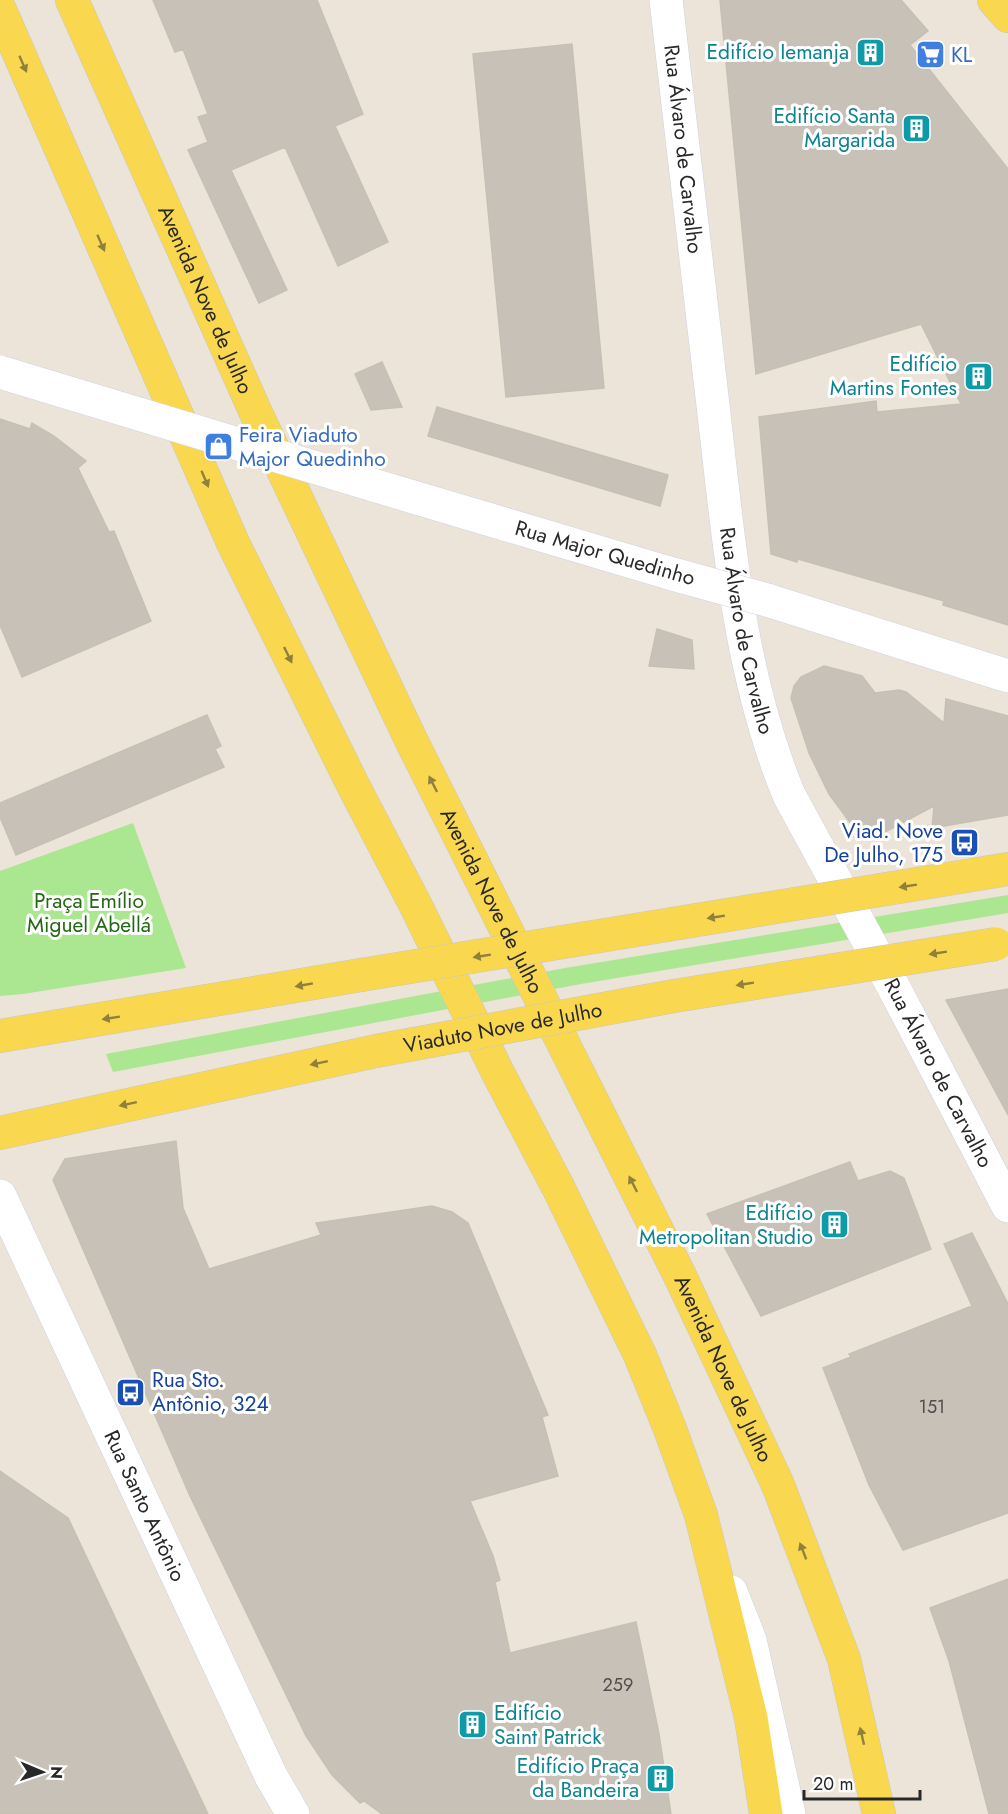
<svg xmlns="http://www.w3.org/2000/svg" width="1008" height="1814" viewBox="0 0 1008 1814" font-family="Jost,sans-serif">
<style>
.green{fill:#aae790}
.building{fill:#c7c1b8;stroke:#c7c0b2;stroke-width:1.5}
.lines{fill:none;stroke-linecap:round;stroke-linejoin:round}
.minor-casing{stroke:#ced1e3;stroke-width:34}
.major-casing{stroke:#c7c7c7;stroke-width:34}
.minor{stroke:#fff;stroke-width:33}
.major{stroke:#f9d850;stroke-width:33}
.minor-bridge-casing{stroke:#ced1e3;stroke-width:34;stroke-linecap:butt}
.major-bridge-casing{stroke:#c7c7c7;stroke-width:34;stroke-linecap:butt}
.minor-bridge{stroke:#fff;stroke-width:33}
.major-bridge{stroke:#f9d850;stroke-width:33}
.oneway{fill:#90803c}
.labels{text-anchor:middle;stroke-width:6;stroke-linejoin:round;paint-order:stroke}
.number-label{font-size:18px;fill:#504e4c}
.culture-label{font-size:21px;fill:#0d838f;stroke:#fff;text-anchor:end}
.shop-label{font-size:21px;fill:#366cbe;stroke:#fff;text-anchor:start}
.street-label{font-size:21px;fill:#282828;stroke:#fff}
.transit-label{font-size:21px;fill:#164399;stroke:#fff;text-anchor:end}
.park-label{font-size:21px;fill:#236914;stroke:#fff}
</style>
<rect width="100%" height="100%" fill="#ece4d8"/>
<path class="green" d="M133,823L186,968L23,994L0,996V871Z
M1008,895V913L581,984L113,1072L106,1054L565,968Z"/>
<path class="building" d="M153,0H317L363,114L335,126L388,242L338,266L285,147L231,170L287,290L259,303L188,150L208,142L198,117L208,114L183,49L175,52Z
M720,0H901L928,31L910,45L1008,169V625L943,605L944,601L798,559L797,562L771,554L759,417L876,401L877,412L961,404L921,324L756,374Z
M572,44L604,388L506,397L473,54Z
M382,362L402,407L371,410L355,374Z
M437,407L668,475L660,506L428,436Z
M0,419L30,429L32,423L54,436L86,461L78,468L109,532L114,531L151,621L22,677L0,625Z
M657,629L692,640L694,669L649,666Z
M824,666L862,676L875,693L899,690L906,692L944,723L946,699L1008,716V815L932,828L934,806L883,833L868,834L854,828L829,794L809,753L791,698L794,686L801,677Z
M207,715L221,746L215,749L224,767L16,855L0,817V803Z
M1008,989V1115L946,1000Z
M176,1141L183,1208L209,1269L321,1235L316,1223L432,1206L452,1212L468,1223L548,1415L542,1417L558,1476L470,1501L493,1556L500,1580L495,1582L510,1653L636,1622L659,1734L671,1814H382L364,1801L360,1803L332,1775L306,1736L190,1496L53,1180L65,1159Z
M850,1162L858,1181L890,1171L904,1178L931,1249L761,1316L707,1214Z
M972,1233L1008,1304V1513L903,1550L869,1485L823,1368L851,1357L849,1354L972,1306L944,1244Z
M0,1471L68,1518L208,1814H0Z
M1008,1579V1814H989L949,1661L930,1608Z"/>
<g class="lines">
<defs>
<g id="minor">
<path id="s1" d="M666,0C682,138 698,276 714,414C729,543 739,674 789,795L894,988L1008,1206"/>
<path d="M373,485L669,573"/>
<path d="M767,600L1008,676"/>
<path id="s2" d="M0,1196L271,1776L293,1814"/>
<path d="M731,1592L750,1640L789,1814"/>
</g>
<g id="major">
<path id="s3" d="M72,0L256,413L412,742L681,1278L778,1485L844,1659L879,1814"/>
<path d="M994,0L1008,16"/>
<path d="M0,10L233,543L353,785L416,906L498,1073L559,1189L640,1355L670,1429L701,1515L751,1718L766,1814"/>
<path d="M966,876L1008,869"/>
<path d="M0,1036L361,975"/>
<path d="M0,1133L376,1051"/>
</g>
</defs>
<use href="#minor" class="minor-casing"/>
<use href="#major" class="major-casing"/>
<use href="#minor" class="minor"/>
<use href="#major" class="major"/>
<defs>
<path id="minor-bridge" d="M0,372L373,485
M669,573L767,600"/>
<g id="major-bridge">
<path d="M361,975L966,876"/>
<path id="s4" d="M376,1051L674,996L996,944"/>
</g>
</defs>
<use href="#minor-bridge" class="minor-bridge-casing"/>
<use href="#major-bridge" class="major-bridge-casing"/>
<use href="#minor-bridge" class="minor-bridge"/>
<use href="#major-bridge" class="major-bridge"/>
</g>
<defs><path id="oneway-solid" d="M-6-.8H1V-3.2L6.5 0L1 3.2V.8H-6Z" transform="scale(1.5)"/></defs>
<g class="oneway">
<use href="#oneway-solid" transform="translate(23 64) rotate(66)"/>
<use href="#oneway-solid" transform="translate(101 243) rotate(66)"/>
<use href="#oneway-solid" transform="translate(205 479) rotate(67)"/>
<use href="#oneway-solid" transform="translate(288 655) rotate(64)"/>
<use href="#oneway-solid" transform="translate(433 784) rotate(-117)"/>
<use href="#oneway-solid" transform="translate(908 886) rotate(171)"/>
<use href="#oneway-solid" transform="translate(716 917) rotate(171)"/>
<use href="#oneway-solid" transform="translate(938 953) rotate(171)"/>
<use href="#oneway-solid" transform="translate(482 956) rotate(171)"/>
<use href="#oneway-solid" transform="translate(745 984) rotate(171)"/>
<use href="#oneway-solid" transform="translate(304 985) rotate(170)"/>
<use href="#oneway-solid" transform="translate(111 1018) rotate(171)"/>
<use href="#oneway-solid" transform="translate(319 1063) rotate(168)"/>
<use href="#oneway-solid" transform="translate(128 1104) rotate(168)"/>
<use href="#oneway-solid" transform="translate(633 1184) rotate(-117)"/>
<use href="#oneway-solid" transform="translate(803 1551) rotate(-111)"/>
<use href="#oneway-solid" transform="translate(862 1736) rotate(-103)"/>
</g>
<defs>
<symbol id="building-square" viewBox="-11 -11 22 22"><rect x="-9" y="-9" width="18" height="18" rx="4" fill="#0f9aa8" stroke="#fff"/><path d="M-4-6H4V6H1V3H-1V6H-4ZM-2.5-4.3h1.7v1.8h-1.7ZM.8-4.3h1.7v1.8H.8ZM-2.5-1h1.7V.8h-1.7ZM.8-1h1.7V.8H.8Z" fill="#fff"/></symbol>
<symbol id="supermarket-square" viewBox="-11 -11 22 22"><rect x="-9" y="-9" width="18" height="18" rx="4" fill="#3f7fe0" stroke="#fff"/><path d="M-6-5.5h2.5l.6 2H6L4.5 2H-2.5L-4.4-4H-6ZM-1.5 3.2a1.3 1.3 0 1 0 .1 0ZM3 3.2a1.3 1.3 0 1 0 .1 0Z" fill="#fff"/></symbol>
<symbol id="shop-square" viewBox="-11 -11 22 22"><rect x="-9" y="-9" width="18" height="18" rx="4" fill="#3f7fe0" stroke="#fff"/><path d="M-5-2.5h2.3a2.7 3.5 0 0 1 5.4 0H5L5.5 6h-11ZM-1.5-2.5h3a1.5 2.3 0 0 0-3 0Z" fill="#fff"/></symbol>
<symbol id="bus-square" viewBox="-11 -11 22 22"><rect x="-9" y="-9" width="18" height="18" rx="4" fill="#1a4fb4" stroke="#fff"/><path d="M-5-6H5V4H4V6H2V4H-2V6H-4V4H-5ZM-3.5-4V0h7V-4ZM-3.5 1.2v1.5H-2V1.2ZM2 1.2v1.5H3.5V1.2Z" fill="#fff"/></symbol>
</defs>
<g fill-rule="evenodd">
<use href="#building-square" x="854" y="36" width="33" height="33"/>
<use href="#supermarket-square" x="914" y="38" width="33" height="33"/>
<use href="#building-square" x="900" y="112" width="33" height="33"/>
<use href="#building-square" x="962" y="360" width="33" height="33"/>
<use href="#shop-square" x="202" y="430" width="33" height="33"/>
<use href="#bus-square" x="948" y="826" width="33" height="33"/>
<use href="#building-square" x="818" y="1208" width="33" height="33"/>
<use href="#bus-square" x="114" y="1376" width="33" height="33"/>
<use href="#building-square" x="456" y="1708" width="33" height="33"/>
<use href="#building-square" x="644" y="1762" width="33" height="33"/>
</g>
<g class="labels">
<g class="number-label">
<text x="932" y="1413">151</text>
<text x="618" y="1691">259</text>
</g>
<g class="culture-label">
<text x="849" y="59">Edifício Iemanja</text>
<text x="895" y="123">Edifício Santa<tspan x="895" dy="24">Margarida</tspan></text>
<text x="957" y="371">Edifício<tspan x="957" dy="24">Martins Fontes</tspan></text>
<text x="813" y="1220">Edifício<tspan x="813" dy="24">Metropolitan Studio</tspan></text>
<text x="494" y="1720" text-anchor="start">Edifício<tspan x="494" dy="24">Saint Patrick</tspan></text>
<text x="639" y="1773">Edifício Praça<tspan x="639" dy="24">da Bandeira</tspan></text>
</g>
<g class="shop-label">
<text x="951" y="62">KL</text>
<text x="239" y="442">Feira Viaduto<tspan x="239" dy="24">Major Quedinho</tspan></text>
</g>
<g class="street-label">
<text dy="7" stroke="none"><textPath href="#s1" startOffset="150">Rua Álvaro de Carvalho</textPath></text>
<text dy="7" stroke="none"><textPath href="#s3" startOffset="328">Avenida Nove de Julho</textPath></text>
<text transform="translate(605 553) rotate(16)" y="7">Rua Major Quedinho</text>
<text dy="7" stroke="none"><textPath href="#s1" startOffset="636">Rua Álvaro de Carvalho</textPath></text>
<text dy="7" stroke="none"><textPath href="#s3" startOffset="994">Avenida Nove de Julho</textPath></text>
<text dy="7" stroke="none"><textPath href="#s4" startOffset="129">Viaduto Nove de Julho</textPath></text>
<text dy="7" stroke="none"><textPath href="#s1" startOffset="1122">Rua Álvaro de Carvalho</textPath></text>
<text dy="7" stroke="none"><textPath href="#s3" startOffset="1516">Avenida Nove de Julho</textPath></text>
<text dy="7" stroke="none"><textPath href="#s2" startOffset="342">Rua Santo Antônio</textPath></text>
</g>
<g class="transit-label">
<text x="943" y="838">Viad. Nove<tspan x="943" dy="24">De Julho, 175</tspan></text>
<text x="152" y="1387" text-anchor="start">Rua Sto.<tspan x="152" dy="24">Antônio, 324</tspan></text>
</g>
<g class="park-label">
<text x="89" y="908">Praça Emílio<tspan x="89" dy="24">Miguel Abellá</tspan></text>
</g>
</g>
<g transform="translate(42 1772) rotate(92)" stroke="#ffffff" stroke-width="4.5" paint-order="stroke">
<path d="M0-4.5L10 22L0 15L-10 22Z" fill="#282828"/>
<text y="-9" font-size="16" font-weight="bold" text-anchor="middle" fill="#282828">N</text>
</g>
<path d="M804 1790v9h116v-9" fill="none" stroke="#282828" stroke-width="3"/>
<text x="813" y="1790" font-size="18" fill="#282828" stroke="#ffffff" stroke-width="4.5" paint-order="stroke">20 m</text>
</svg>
